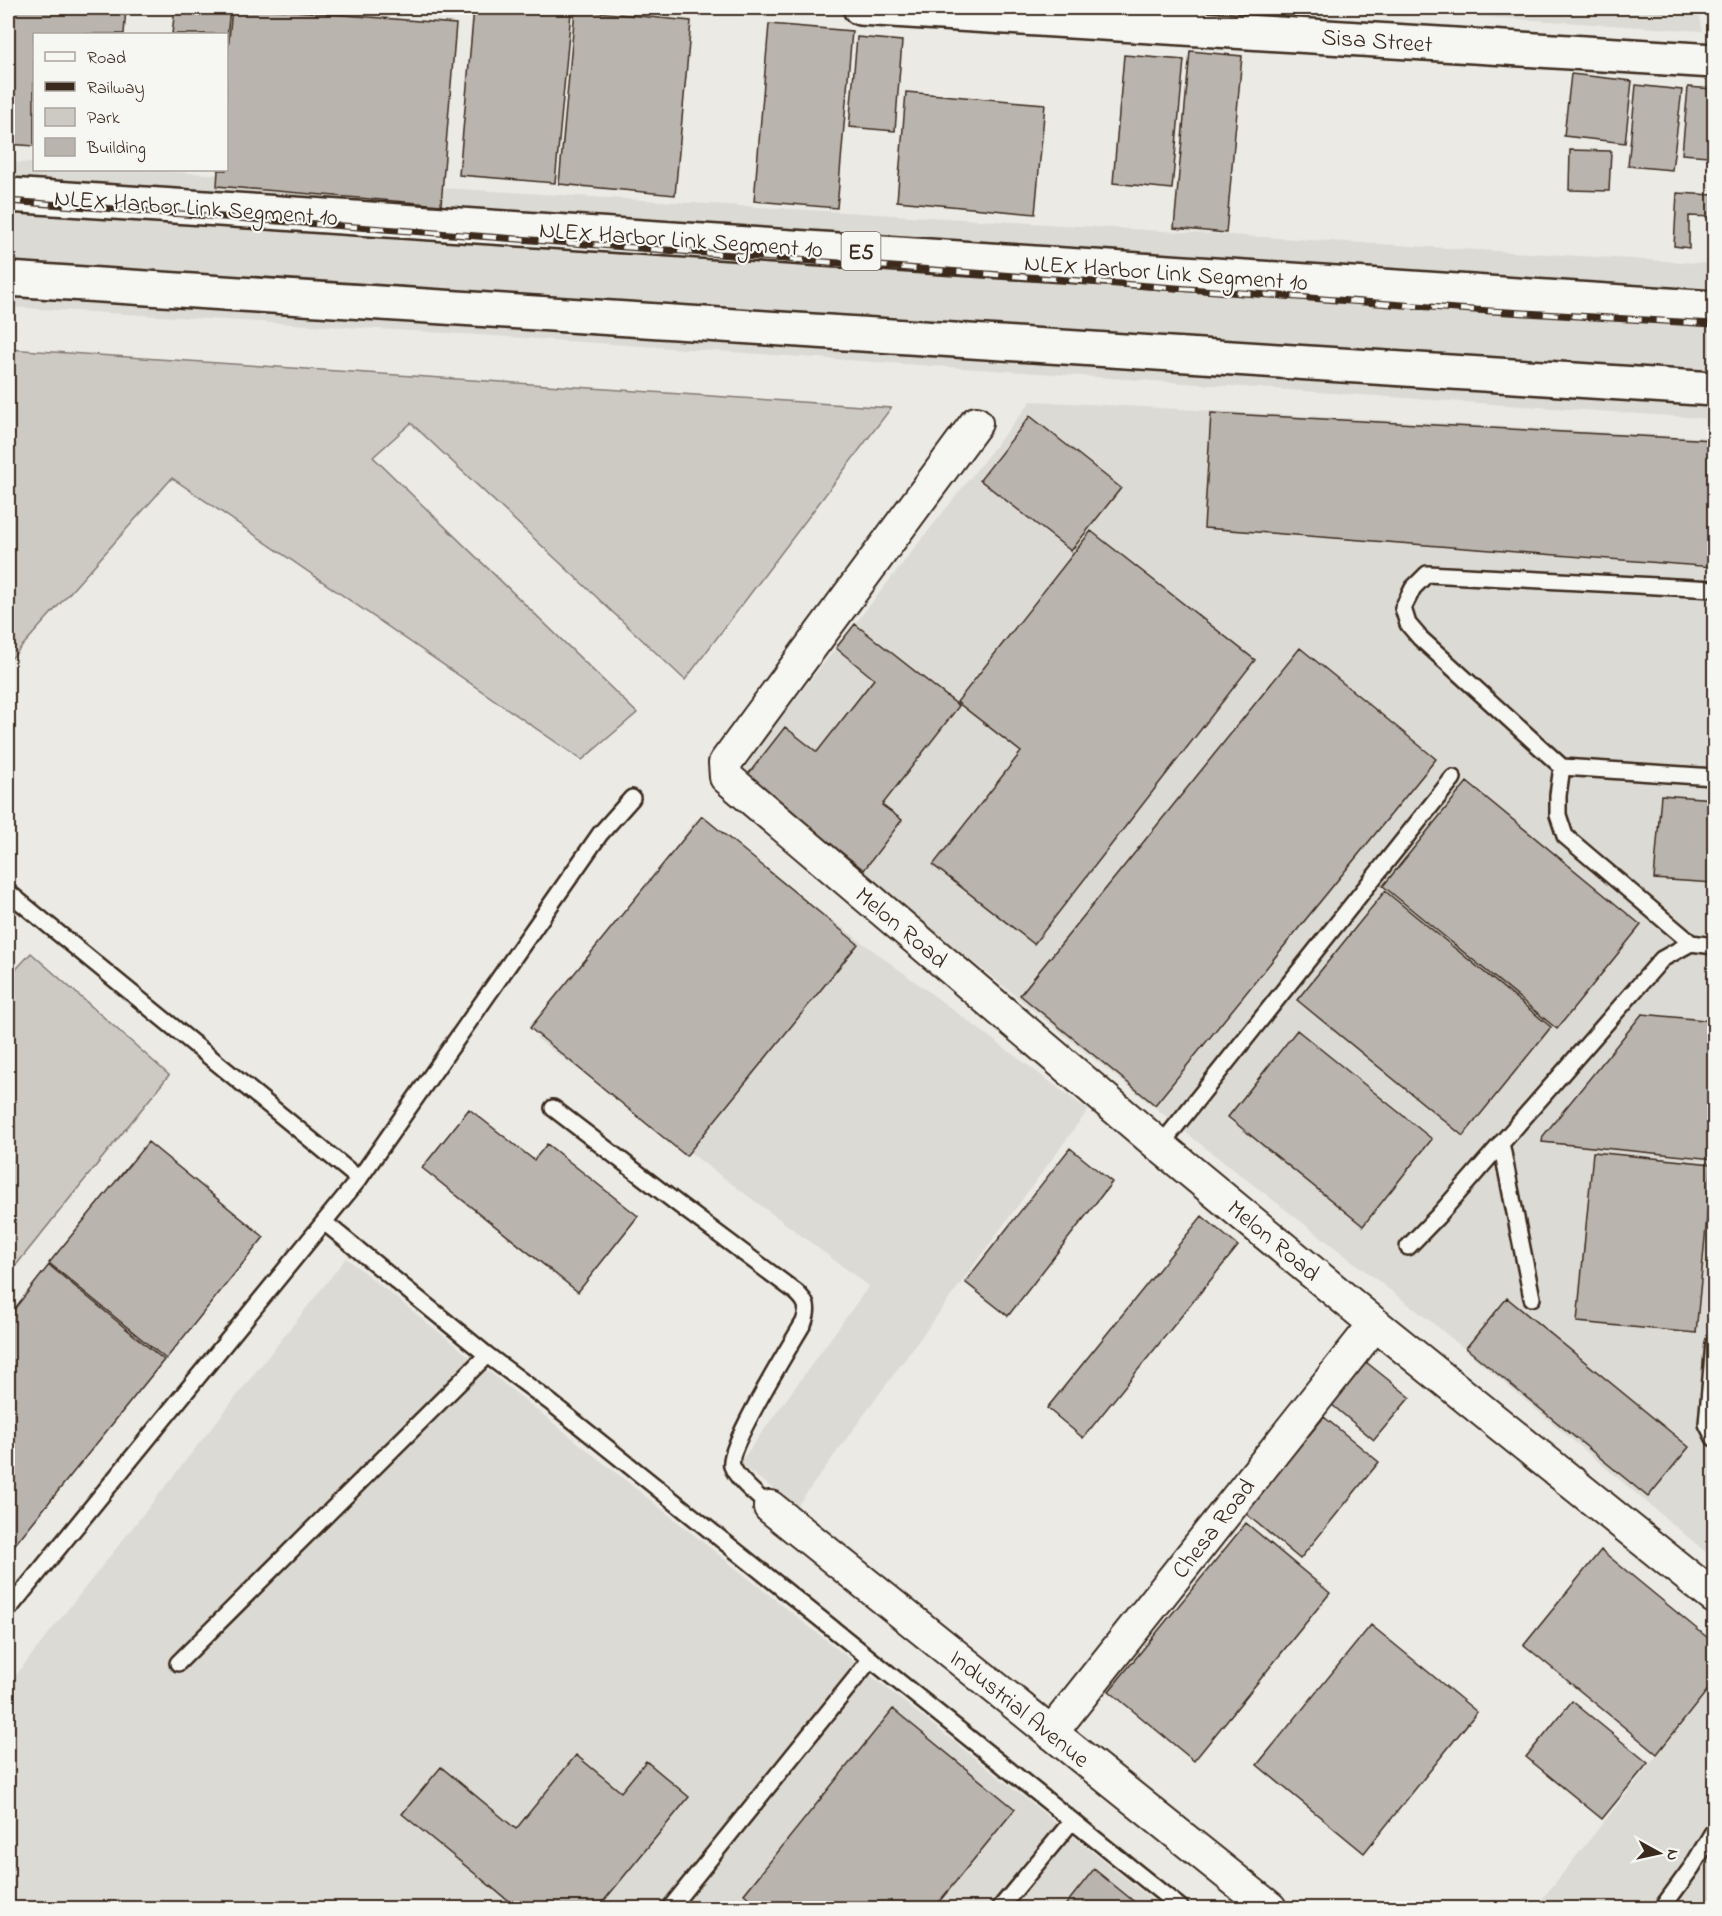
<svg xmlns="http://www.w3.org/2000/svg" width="1722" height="1916" viewBox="0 0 1722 1916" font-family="'Indie Flower',sans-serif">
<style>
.built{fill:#dcdad4}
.green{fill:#cdcac4;stroke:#847a71;stroke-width:1.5}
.building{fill:#bab4ae;stroke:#3b2a1e;stroke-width:1.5}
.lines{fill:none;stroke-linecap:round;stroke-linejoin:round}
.service-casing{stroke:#3b2a1e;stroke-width:20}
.minor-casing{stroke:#3b2a1e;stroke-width:36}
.tertiary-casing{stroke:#3b2a1e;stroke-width:38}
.motorway-casing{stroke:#3b2a1e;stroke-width:38}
.service{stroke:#f6f6f2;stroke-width:15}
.minor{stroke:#f6f6f2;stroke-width:32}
.tertiary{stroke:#f6f6f2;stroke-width:33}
.motorway{stroke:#f6f6f2;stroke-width:33}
.rail-casing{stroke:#3b2a1e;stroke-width:7}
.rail{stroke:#f6f6f2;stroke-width:4.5;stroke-dasharray:14;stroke-linecap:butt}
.labels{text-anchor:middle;stroke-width:4.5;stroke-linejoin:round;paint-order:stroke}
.shield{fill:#f6f6f2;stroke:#73675e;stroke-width:1.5}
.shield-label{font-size:22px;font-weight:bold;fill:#3b2a1e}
.street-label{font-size:24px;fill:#3b2a1e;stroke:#f6f6f2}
</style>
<rect width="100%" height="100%" fill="#ebeae5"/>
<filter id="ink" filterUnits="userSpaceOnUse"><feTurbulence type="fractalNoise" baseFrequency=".0167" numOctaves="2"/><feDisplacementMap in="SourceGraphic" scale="12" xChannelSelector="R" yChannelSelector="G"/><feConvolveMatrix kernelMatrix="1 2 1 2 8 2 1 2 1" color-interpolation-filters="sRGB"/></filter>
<g filter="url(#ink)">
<path class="built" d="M1348,8H1698L1703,31Z
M8,162L34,163V170H141L1714,264V419L479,335L8,307Z
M1031,401L1714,438V1559L1438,1327L1203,1146L737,773Z
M696,819L1088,1110L797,1506L739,1464L869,1286L536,1038Z
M346,1258L1163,1908H8V1685Z
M1714,1684V1908H1535Z"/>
<path class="green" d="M8,349L891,408L685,680L411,423L373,457L637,713L582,760L172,478L8,662Z
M31,953L169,1075L8,1275V978Z"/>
<path class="building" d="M8,8H126L124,34H34V146L8,144Z
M175,8H230L226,48V34H172Z
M232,8H257L456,24L441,205L217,186L218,170H226V70Z
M474,8H517L571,12L555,183L459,175Z
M1608,8H1685L1686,12Z
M575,10L691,21L675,195L559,184Z
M769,24L852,31L837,208L754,201Z
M857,37L902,41L895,131L849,127Z
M1190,51L1242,56L1226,233L1174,228Z
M1124,55L1184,60L1172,189L1113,183Z
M1571,74L1632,81L1625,143L1564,136Z
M1636,85L1682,90L1672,170L1628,166Z
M1688,87L1713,89L1708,156L1682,154Z
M906,92L1045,104L1035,214L897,201Z
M1570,150L1611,151L1609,191L1569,190Z
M1677,193L1714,195V217L1689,216V248L1674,246Z
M1211,413L1714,440V567L1204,528Z
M1030,416L1121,488L1071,551L980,480Z
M1091,531L1255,660L1034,944L933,865L1021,752L957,702Z
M855,624L959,706L882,805L902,820L864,870L746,777L785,727L817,752L874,679L836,648Z
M1300,648L1436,759L1155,1105L1020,995Z
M1467,782L1641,925L1557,1029L1383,886Z
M1661,795L1714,799V883L1654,879Z
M702,816L858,944L686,1156L530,1028Z
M1385,891L1551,1027L1463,1136L1297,1000Z
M1642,1014L1714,1021V1159L1542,1142L1543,1136Z
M1297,1030L1432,1139L1363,1226L1228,1117Z
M469,1109L534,1160L547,1144L638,1216L578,1292L422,1168Z
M148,1142L264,1237L166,1359L49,1263Z
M1070,1148L1112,1182L1008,1316L965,1282Z
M1593,1152L1712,1164L1696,1333L1577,1322Z
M1202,1216L1238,1246L1083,1438L1047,1408Z
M49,1265L164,1360L8,1553V1317Z
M1507,1298L1689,1447L1648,1497L1466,1348Z
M1366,1362L1410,1397L1374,1440L1331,1404Z
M1324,1417L1379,1462L1300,1559L1245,1513Z
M1246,1523L1330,1593L1194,1761L1109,1691Z
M1601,1550L1714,1643V1682L1657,1754L1524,1645Z
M1371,1625L1477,1712L1364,1853L1257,1765Z
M1572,1701L1648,1763L1602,1819L1526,1757Z
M893,1709L1015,1809L934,1908H762L744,1894Z
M576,1755L621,1792L646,1761L689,1797L598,1908H517L402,1814L441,1767L516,1829Z
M1094,1869L1142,1908H1063Z"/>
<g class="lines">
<defs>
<path id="service" d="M1562,767L1714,777
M8,892L359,1179
M1691,943L1565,836L1558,815V795L1562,767L1420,638L1408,624L1403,608L1413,588L1427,574L1714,589
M553,1108L678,1204L796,1292C807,1302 809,1308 804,1322C792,1343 726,1449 732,1466C737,1480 759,1497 770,1507
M1501,1143L1532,1298
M1160,1146L1453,778
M324,1222L487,1355L550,1402L1181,1908
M1408,1247L1438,1216L1662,959L1691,943L1714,946
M1714,1343L1707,1424L1714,1438
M8,1610L359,1179L600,834L632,798
M178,1663L487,1355
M670,1908L870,1660
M1000,1908L1072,1821
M1662,1908L1692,1867L1714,1830"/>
<path id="minor" d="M976,423L725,763L726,777L1160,1146L1375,1324L1714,1597
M770,1507L1270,1908
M1051,1733L1375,1324"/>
<path id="tertiary" d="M860,8L1714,61"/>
<path id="motorway" d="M8,195L1714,308
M8,279L1714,389"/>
</defs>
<use href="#service" class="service-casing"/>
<use href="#minor" class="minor-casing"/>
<use href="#tertiary" class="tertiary-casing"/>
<use href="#motorway" class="motorway-casing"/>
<use href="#service" class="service"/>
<use href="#minor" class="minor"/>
<use href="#tertiary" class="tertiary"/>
<use href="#motorway" class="motorway"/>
<defs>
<path id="rail" d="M8,201L1457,309L1714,324"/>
</defs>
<use href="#rail" class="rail-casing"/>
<use href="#rail" class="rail"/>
</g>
</g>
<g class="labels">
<rect class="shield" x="841.5" y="232" width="39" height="38" rx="4.5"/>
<g class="shield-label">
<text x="861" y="259">E5</text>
</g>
<g class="street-label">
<text transform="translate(1377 40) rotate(4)" y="8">Sisa Street</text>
<text transform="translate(196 207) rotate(4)" y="8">NLEX Harbor Link Segment 10</text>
<text transform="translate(681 239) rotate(4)" y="8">NLEX Harbor Link Segment 10</text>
<text transform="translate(1166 272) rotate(4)" y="8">NLEX Harbor Link Segment 10</text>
<text transform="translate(902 927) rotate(40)" y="8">Melon Road</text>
<text transform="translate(1274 1240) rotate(40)" y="8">Melon Road</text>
<text transform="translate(1213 1528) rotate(-52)" y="8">Chesa Road</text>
<text transform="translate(1020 1708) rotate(39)" y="8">Industrial Avenue</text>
</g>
</g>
<rect width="1722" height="1916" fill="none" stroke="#f6f6f2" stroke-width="30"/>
<rect x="15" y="15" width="1692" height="1886" fill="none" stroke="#3b2a1e" stroke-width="2" filter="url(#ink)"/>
<rect x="33" y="33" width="195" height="138" fill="#f6f6f2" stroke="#aba49d" stroke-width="1.5"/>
<rect x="45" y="52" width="30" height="9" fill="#f6f6f2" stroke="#aba49d" stroke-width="1.5"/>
<text x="87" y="63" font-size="18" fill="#3b2a1e">Road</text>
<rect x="45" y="82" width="30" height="9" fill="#3b2a1e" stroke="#aba49d" stroke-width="1.5"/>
<text x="87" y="93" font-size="18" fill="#3b2a1e">Railway</text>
<rect x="45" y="108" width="30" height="18" fill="#cdcac4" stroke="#aba49d" stroke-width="1.5"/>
<text x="87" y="123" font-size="18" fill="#3b2a1e">Park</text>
<rect x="45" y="138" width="30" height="18" fill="#bab4ae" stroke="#aba49d" stroke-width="1.5"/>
<text x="87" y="153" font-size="18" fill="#3b2a1e">Building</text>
<g transform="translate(1659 1853) rotate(98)" stroke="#f6f6f2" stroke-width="4.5" paint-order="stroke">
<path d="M0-4.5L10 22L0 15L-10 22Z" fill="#3b2a1e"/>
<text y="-9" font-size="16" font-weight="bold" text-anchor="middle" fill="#3b2a1e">N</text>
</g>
</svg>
